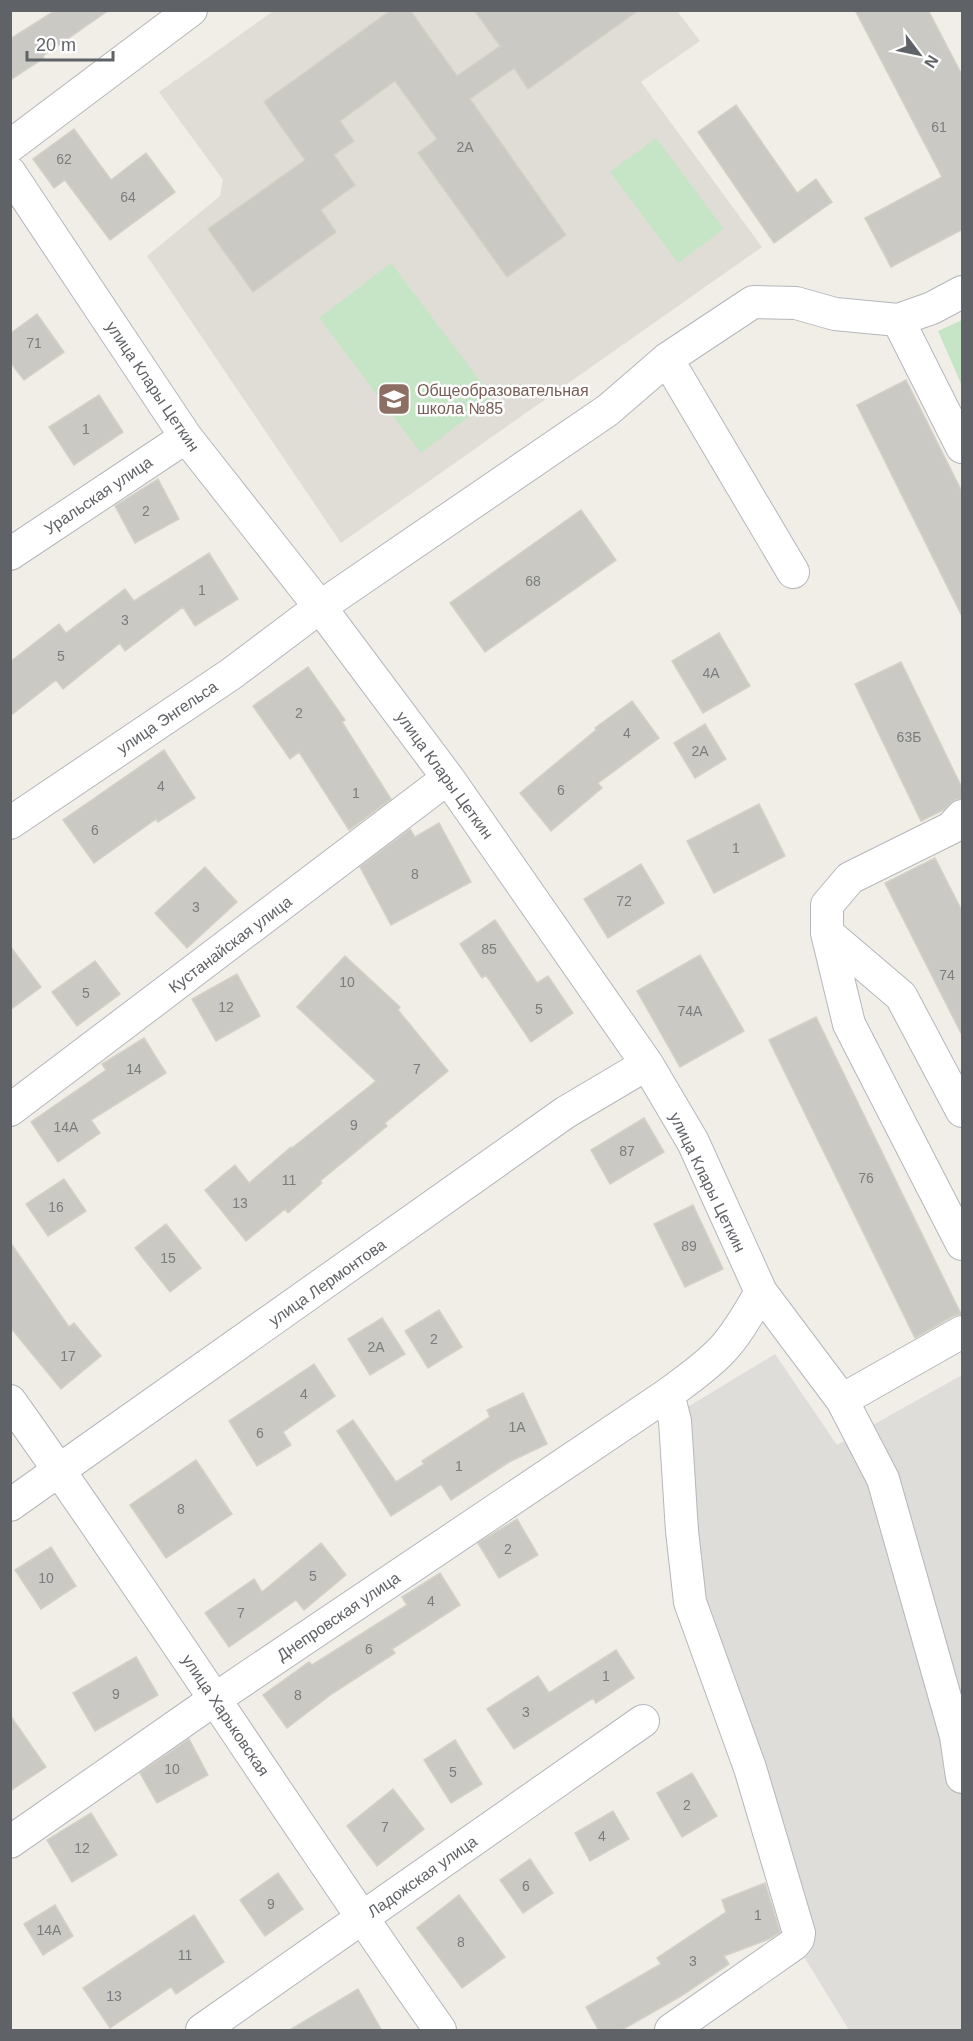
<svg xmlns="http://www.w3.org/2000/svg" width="973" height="2041" viewBox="0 0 973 2041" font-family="Arial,sans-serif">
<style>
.industrial{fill:#dfddd9}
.education{fill:#dfddd6}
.green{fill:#c6e5c6}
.building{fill:#cbc9c4;stroke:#d4d0c6;stroke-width:1.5}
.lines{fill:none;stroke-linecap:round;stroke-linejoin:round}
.minor-casing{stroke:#b4b7bb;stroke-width:34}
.minor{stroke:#fff;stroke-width:32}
.labels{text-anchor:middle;stroke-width:5;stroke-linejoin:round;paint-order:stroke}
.number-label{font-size:14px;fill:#7a7c7e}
.street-label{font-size:16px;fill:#5f6266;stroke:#fff}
.education-label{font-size:16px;fill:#785e54;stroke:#fff;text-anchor:start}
</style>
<rect width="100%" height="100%" fill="#f0eee7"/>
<path class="industrial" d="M775,1354L837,1445L962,1375V2030H849L801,1952L795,1930L729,1759L684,1598L686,1408Z"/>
<path class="education" d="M275,10L677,11L700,41L641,82L762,247L341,543L147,256L220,196L223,180L159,92Z"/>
<path class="green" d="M656,138L724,229L678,263L610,172Z
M391,263L493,398L421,453L319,318Z
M962,320V386L938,331Z"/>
<path class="building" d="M56,10H109L43,56L44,58L10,80V39Z
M391,10H410L457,76L500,46L474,10H639L528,89L514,68L470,99L566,235L507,277L418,153L437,139L395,81L340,121L354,141L334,155L355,185L321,210L336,232L253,292L208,229L305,160L264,102Z
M855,10H928L963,77V229L891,267L865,218L942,177Z
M736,105L797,193L816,179L832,202L774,243L698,132Z
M74,129L111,180L146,153L175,192L110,240L65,180L54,188L33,159Z
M37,314L64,352L24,380L10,362V334Z
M906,380L963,494V618L857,405Z
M99,395L123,432L74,465L49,427Z
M158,479L179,519L135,543L115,506Z
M581,510L616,560L485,652L450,603Z
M209,553L238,599L195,626L183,607L125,651L120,643L63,689L56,680L10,716V662L59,624L66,633L125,589L134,601Z
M719,633L750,686L703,713L672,661Z
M901,662L963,790V798L956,799L943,810L921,821L855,684Z
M308,667L345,720L342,722L391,799L349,830L299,752L290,759L253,706Z
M632,701L659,738L598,783L602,788L551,831L520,793L596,730L595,728Z
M705,724L726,759L695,778L674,743Z
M164,750L195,798L158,822L156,819L94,863L63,820Z
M759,804L785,856L714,893L687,841Z
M439,823L471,882L391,925L360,867L410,829L415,837Z
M935,858L963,913V1037L885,883Z
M641,864L664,903L608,938L584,899Z
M205,867L237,902L187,948L155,913Z
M495,920L537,983L548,976L573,1013L531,1042L486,975L482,978L460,944Z
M10,946L41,987L10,1010Z
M700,955L744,1031L680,1067L637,991Z
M345,956L400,1007L398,1010L448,1071L385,1123L387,1126L320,1181L322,1183L288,1213L285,1209L246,1241L205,1190L235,1165L249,1183L291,1147L292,1148L376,1081L297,1007Z
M95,961L120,994L77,1026L52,992Z
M237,974L260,1016L216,1041L192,999Z
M816,1017L961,1314L953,1316L915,1338L769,1040Z
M144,1038L166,1073L91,1120L100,1133L58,1162L31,1122L106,1070L102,1064Z
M644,1118L664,1152L610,1184L591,1150Z
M64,1179L86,1211L48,1236L26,1204Z
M693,1205L723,1269L685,1287L654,1224Z
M166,1224L201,1268L170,1292L135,1248Z
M10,1242L69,1327L74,1323L101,1356L61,1389L10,1327Z
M439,1310L462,1347L428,1368L405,1331Z
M382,1318L405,1354L370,1375L348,1339Z
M314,1364L335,1396L283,1432L291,1445L257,1466L229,1421Z
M523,1393L547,1444L509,1462L451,1500L441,1484L391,1516L337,1431L353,1420L396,1482L424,1464L422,1461L490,1417L487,1410Z
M196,1460L232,1514L166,1558L130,1505Z
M517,1519L538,1555L499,1578L478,1543Z
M321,1543L346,1575L304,1610L296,1600L229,1647L205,1613L254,1579L262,1592Z
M51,1547L76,1586L41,1609L15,1570Z
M440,1573L460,1605L392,1649L395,1653L333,1693L287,1728L263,1695L309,1662L312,1665L407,1605L402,1597Z
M616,1650L634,1678L596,1703L593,1698L514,1749L487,1709L538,1676L549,1693Z
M136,1657L158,1695L95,1731L73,1693Z
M10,1715L46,1767L10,1791Z
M189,1739L208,1775L157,1803L140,1773Z
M455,1740L482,1784L451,1803L424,1760Z
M692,1773L717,1816L682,1837L657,1793Z
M393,1789L424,1829L377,1866L347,1826Z
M613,1811L629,1839L590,1861L575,1833Z
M91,1813L117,1855L72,1882L47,1840Z
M530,1859L553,1893L523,1913L500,1880Z
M278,1873L303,1909L265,1936L240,1900Z
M765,1883L780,1932L769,1939L724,1956L729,1964L681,1996L620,2031H599L586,2007L661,1964L657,1958L726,1912L722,1900Z
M459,1895L505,1957L462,1988L417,1928Z
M55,1905L73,1936L43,1955L24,1924Z
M194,1915L224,1962L176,1994L171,1987L110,2028L83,1988Z
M358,1989L382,2031H288Z"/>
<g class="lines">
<defs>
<path id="minor" d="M10,146L191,10
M10,173L186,437L320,607L448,778L647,1064L693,1142L761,1292L842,1400L883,1479L956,1736L962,1777
M898,320L962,447
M667,359L793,572
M10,554L186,437
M962,816L951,828L850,878L827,905V933L849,1024L962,1244
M10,823L231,674L320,607L608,410L667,359L753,302L796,303L835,314L898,320L932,308L962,292
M827,933L901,996L962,1111
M10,1110L448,778
M842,1400L962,1332
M10,1401C158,1608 294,1823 440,2030
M10,1505L566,1112L647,1064
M10,1842L215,1699L668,1394
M202,2030L643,1721
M671,2030L794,1944L798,1939L799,1933L750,1768L690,1602L682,1531L675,1421L668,1394C687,1380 706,1367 722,1350C738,1333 749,1312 761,1292"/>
</defs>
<use href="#minor" class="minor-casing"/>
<use href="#minor" class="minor"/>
</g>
<defs>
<symbol id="school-square" viewBox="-11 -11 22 22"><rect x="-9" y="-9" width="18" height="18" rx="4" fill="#8d6e63" stroke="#fff"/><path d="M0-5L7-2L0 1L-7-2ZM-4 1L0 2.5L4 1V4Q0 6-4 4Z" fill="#fff"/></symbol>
</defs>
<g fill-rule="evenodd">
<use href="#school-square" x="375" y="380" width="38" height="38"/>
</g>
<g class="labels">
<g class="number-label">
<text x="939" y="132">61</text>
<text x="465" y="152">2А</text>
<text x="64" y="164">62</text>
<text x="128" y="202">64</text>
<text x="34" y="348">71</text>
<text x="86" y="434">1</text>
<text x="146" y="516">2</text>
<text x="533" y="586">68</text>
<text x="202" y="595">1</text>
<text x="125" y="625">3</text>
<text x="61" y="661">5</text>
<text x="711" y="678">4А</text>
<text x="299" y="718">2</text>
<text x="627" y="738">4</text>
<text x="909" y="742">63Б</text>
<text x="700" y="756">2А</text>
<text x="161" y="791">4</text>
<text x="561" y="795">6</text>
<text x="356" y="798">1</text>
<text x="95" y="835">6</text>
<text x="736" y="853">1</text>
<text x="415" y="879">8</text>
<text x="624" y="906">72</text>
<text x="196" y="912">3</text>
<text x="489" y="954">85</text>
<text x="947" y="980">74</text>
<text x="347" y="987">10</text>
<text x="86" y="998">5</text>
<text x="226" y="1012">12</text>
<text x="539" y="1014">5</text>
<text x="690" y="1016">74А</text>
<text x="134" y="1074">14</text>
<text x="417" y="1074">7</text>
<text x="354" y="1130">9</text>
<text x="66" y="1132">14А</text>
<text x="627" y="1156">87</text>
<text x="866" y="1183">76</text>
<text x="289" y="1185">11</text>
<text x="240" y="1208">13</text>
<text x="56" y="1212">16</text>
<text x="689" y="1251">89</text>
<text x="168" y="1263">15</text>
<text x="434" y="1344">2</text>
<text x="376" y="1352">2А</text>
<text x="68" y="1361">17</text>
<text x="304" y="1399">4</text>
<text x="517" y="1432">1А</text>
<text x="260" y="1438">6</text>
<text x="459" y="1471">1</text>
<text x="181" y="1514">8</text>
<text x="508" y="1554">2</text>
<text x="313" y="1581">5</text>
<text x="46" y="1583">10</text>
<text x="431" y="1606">4</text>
<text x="241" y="1618">7</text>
<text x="369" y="1654">6</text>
<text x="606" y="1681">1</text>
<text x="116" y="1699">9</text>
<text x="298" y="1700">8</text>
<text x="526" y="1717">3</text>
<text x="172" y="1774">10</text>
<text x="453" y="1777">5</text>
<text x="687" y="1810">2</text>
<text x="385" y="1832">7</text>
<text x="602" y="1841">4</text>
<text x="82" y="1853">12</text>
<text x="526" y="1891">6</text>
<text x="271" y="1909">9</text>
<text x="758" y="1920">1</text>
<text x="49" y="1935">14А</text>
<text x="461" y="1947">8</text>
<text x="185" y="1960">11</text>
<text x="693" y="1966">3</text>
<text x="114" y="2001">13</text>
</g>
<g class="street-label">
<text transform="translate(153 386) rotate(56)" y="6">улица Клары Цеткин</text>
<text transform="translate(98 495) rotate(-34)" y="6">Уральская улица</text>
<text transform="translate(167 717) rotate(-34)" y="6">улица Энгельса</text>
<text transform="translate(445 775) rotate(54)" y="6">улица Клары Цеткин</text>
<text transform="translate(230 944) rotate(-37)" y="6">Кустанайская улица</text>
<text transform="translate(708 1182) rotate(64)" y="6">улица Клары Цеткин</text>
<text transform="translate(327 1282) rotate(-35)" y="6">улица Лермонтова</text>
<text transform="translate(338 1616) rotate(-34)" y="6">Днепровская улица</text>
<text transform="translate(226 1715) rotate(56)" y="6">улица Харьковская</text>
<text transform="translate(422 1876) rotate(-35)" y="6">Ладожская улица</text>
</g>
<g class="education-label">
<text x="417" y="396">Общеобразовательная<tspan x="417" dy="18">школа №85</tspan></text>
</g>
</g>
<rect width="973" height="2041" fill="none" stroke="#5f6266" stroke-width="24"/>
<g transform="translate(919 54) rotate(122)" stroke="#ffffff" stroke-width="4.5" paint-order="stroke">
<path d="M0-4.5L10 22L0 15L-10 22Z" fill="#5f6266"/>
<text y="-9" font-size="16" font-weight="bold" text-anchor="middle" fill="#5f6266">N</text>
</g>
<path d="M27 51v9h86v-9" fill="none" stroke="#5f6266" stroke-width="3"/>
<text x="36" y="51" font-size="18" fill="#5f6266" stroke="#ffffff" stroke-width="4.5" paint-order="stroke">20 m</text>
</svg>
